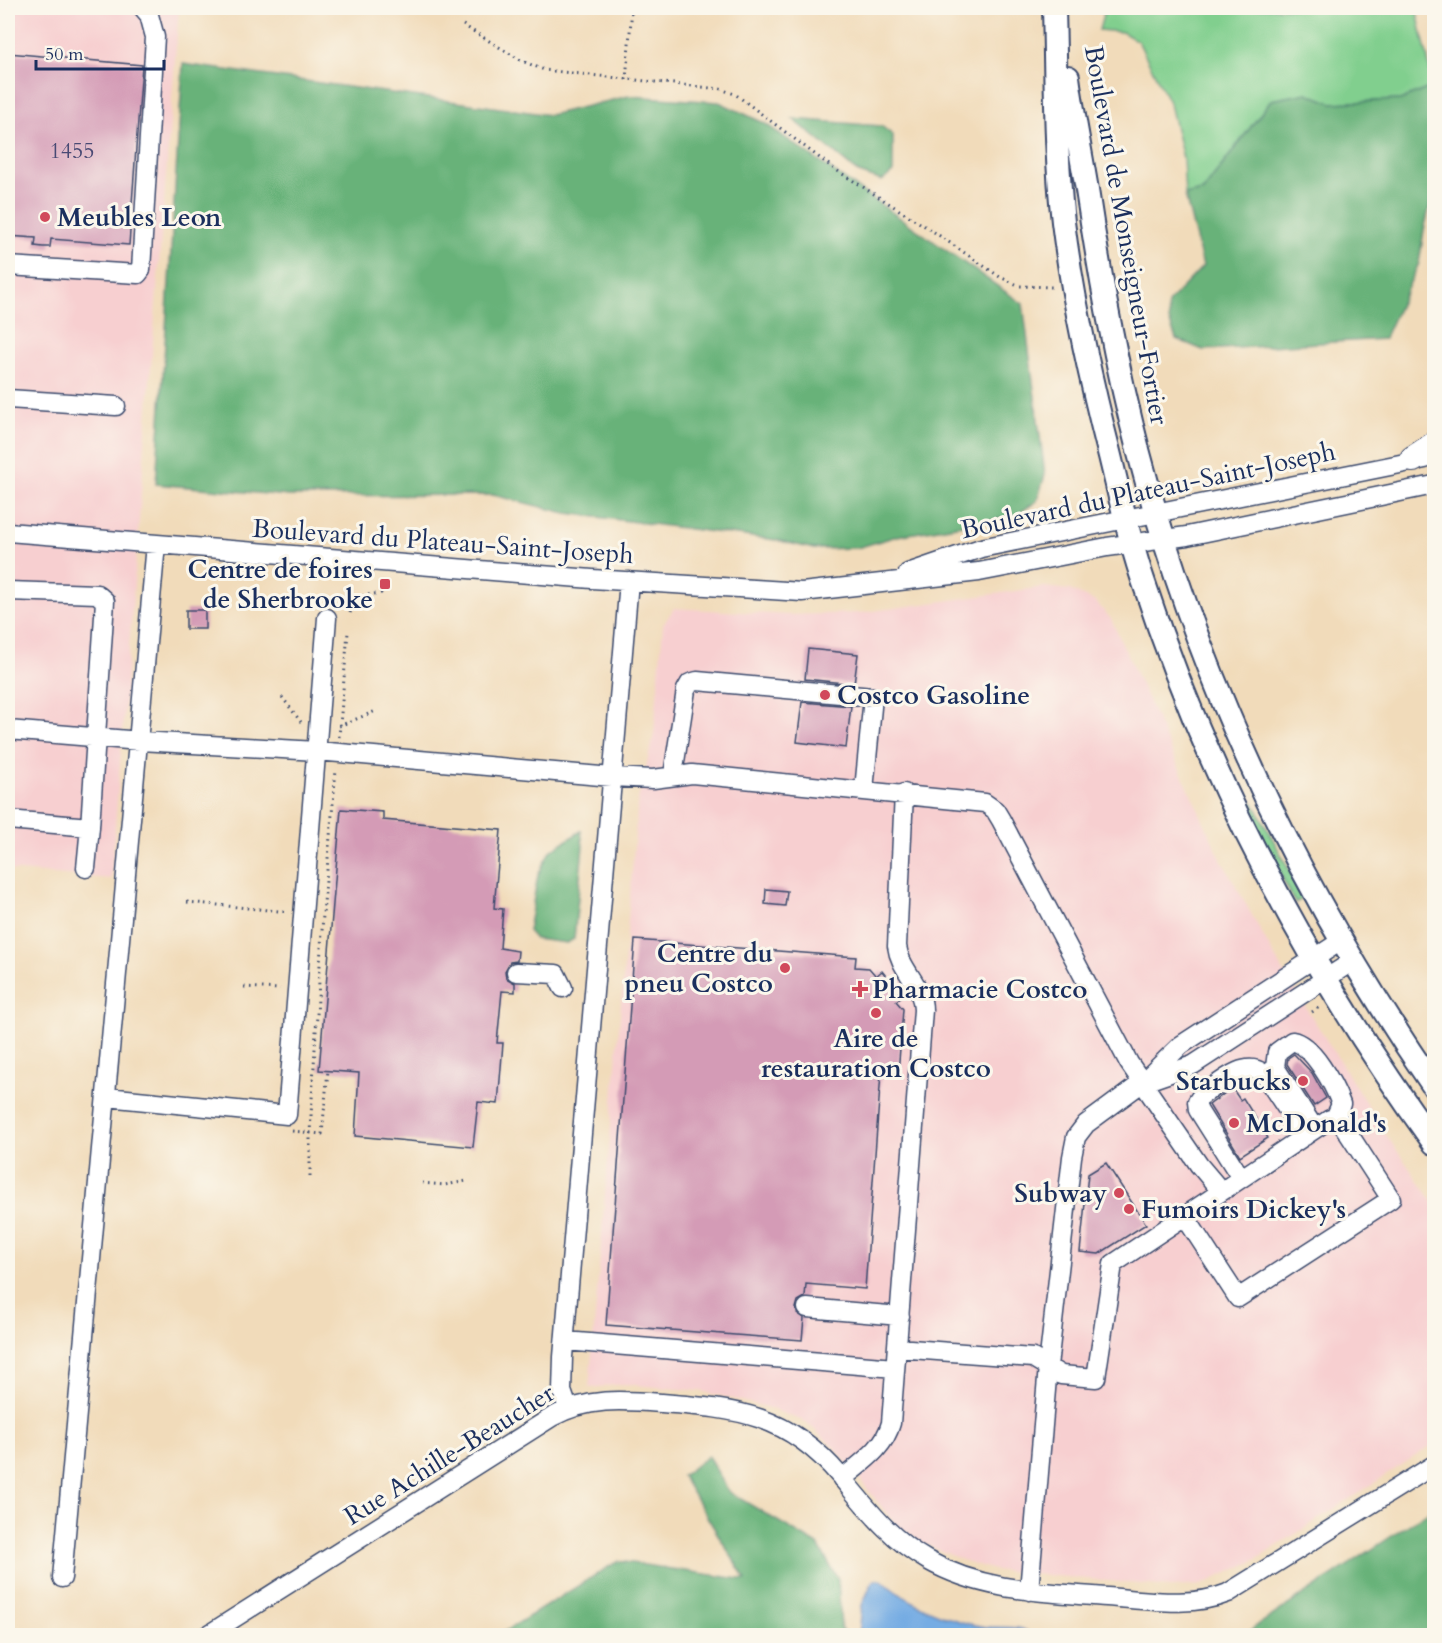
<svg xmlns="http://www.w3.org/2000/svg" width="1442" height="1643" viewBox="0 0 1442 1643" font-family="Cardo,serif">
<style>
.built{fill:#f7cfd0}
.green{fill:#81cf8e;stroke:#4e7f76;stroke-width:1.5}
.forest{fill:#68b279;stroke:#42706c;stroke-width:1.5}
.water{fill:#74ace3;stroke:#486ea0;stroke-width:1.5}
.building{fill:#d49bb6}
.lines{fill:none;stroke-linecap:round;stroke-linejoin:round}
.minor-casing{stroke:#3b496c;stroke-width:21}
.major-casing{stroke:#3b496c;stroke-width:26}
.highway-casing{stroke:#3b496c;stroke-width:28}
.path{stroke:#3b496c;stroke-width:3;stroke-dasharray:1.5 4.5;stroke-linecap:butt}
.minor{stroke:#fff;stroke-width:18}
.major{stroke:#fff;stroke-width:22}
.highway{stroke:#fff;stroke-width:26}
.poi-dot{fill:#d1495b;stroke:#fbf7ec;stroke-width:2}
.labels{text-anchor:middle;stroke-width:6;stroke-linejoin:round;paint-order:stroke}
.number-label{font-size:22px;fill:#494a74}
.poi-label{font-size:26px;font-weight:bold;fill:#1b2f5e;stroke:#fbf7ec;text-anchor:start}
.street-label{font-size:26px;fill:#1b2f5e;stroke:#fbf7ec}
</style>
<rect width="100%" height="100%" fill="#fbf7ec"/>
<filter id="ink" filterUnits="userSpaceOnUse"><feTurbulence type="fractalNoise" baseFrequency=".0167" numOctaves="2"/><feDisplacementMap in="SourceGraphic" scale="12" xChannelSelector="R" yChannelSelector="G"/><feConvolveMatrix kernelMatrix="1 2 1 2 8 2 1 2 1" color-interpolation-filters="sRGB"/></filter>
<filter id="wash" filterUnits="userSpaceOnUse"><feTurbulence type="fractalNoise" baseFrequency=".008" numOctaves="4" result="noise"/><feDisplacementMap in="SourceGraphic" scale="24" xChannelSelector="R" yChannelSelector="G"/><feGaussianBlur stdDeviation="1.35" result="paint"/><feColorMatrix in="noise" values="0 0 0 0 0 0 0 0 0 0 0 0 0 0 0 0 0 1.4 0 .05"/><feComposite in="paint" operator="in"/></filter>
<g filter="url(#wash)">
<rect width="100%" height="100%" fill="#f1dbba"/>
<path class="built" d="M8,8H179L111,879L8,870Z
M1044,587L1070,590L1096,602L1111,619L1219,855L1277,961L1386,1135L1434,1203V1444L1254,1561L1201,1585L1172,1587L994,1570L965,1561L924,1544L895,1524L835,1448L806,1422L766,1407L700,1391L623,1384L589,1388L638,800L654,734L663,625L674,608L788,615L859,613Z"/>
<path class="green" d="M1105,8H1416L1434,86L1400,100L1332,103L1307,93L1271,100L1203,191L1185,195L1183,158L1170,104L1138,41L1122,32L1099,30Z
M1253,802L1304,898L1295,903L1245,805Z"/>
<path class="forest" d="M183,64L550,115L629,96L719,102L764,123L1023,304L1045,475L1037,501L1015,516L897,536L857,548L814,549L776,540L566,513L493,495L289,496L156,484Z
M1434,86V189L1424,230L1419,263L1384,339L1203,350L1176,339L1169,320L1168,303L1203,266L1185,195L1203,191L1271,100L1307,93L1332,103L1400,100Z
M793,119L881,126L893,135V172L882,181L859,173Z
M581,831L583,846L574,939L567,943L535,939L528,931L538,875L550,851Z
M708,1456L729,1492L818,1545L838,1579L841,1629L845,1635H499L618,1561L746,1580L682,1476Z
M1434,1508V1635H1243L1428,1512Z"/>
<path class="water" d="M881,1580C908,1603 952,1623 987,1627C999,1628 1026,1625 1031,1635H859L862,1605L873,1581Z"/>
<g id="blocks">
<path class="building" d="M8,53L142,65L129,245L51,239L50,247H43L35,246L36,238L8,236Z
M186,610H205V629H186Z
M808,649L858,654L854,684L805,679Z
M802,702L851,706L846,748L797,742Z
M341,809L383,812V820L501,830L494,908L503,909L500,948L518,951L517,961L510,962L505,971L506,978L515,983V992L502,991L497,1043H503L498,1104L478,1102L473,1147L355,1136L359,1073L319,1070Z
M766,889L787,891L785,906L765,904Z
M635,940L856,957L855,967L869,968L876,976L882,971L902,996L896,1001L903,1009L898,1074L881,1073L865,1289L806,1284L805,1297L798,1301L796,1308L797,1313L804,1318L802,1340L606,1325Z
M1294,1054L1312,1073L1326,1098L1314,1106L1287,1064L1288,1058Z
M1232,1088L1240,1100L1243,1098L1268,1138L1240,1156L1209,1105Z
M1106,1163L1146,1224L1099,1254L1080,1252L1088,1174Z"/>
</g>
</g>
<g filter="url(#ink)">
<use href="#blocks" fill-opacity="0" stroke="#3b496c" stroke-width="1.5"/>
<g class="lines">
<defs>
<path id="minor" d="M8,266L138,274L141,270L155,37L149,15L143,8
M8,399L116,406
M8,532L592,579L802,592L979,572L1107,547L1187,536L1434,485
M908,573L981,548L1425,459
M8,591L97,594L105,601L90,827L8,820
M8,730L140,741L317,751L612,777L653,779L692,774L985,803L995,810L1001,820L1129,1063L1199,1165L1221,1191
M673,775L686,690L690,683L697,681L873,697L864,790
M86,868L90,827
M516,972L556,974L563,988
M1147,1081L1193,1065L1353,961
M107,1097L287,1115L327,618
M1311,1123L1275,1067L1277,1052L1292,1041C1312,1044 1334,1085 1341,1104L1335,1118
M1241,1178L1198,1110L1197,1102L1201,1096C1219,1084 1243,1059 1263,1073L1305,1136
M807,1308L900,1316
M565,1341L895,1368
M897,1348L1033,1358L1061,1375L1096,1378L1113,1264L1330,1119H1339L1391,1199L1238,1298L1184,1215
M568,1408L562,1391L563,1357L629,581
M842,1479C862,1462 884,1449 891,1423L923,1010C923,984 900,971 897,946L904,793
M62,1578L156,544
M1029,1591L1048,1366L1072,1157L1076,1137L1086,1124L1143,1082L1181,1045L1341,941
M206,1636L552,1417C587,1397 623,1400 662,1403C738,1409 788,1414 840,1476C867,1508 890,1539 927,1560C983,1592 1045,1592 1107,1597C1147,1600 1191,1608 1228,1593L1434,1465"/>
<path id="major" d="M1054,8C1056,79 1055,151 1063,222C1073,301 1090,378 1110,456C1120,497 1129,539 1143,580C1209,783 1310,971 1434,1143
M1068,77C1073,115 1081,153 1087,190C1103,298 1123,405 1155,510C1216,716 1313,911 1434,1087"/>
<path id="highway" d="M1413,459L1434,445"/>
</defs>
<use href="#minor" class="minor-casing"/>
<use href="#major" class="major-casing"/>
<use href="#highway" class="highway-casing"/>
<path class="path" d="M463,25L522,61L544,70L720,89L735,94L833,168L931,230L1000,277L1020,286L1053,287
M626,80L632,8
M1085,501L1087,509
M350,613L355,597L381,593L385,580
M282,697L301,722
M339,726L376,711
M339,737L348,632
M187,902L288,912
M244,987L280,989
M1312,1012L1321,1006
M292,1131L322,1134L328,1070
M310,1176V1133L323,914L336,770
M422,1183L445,1185L467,1181"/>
<use href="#minor" class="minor"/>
<use href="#major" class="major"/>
<use href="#highway" class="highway"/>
</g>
</g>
<g class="poi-dot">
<circle cx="45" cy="217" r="6"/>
<rect x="379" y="578" width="12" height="12" rx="3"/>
<circle cx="825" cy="695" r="6"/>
<circle cx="785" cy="968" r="6"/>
<path d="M857 980h6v6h6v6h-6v6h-6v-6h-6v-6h6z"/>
<circle cx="876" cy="1013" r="6"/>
<circle cx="1303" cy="1081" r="6"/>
<circle cx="1234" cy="1123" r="6"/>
<circle cx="1119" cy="1193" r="6"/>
<circle cx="1129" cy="1209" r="6"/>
</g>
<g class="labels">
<g class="number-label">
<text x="72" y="158">1455</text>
</g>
<g class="poi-label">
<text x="57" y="226">Meubles Leon</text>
<text x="373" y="578" text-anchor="end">Centre de foires<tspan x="373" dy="30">de Sherbrooke</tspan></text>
<text x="837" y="704">Costco Gasoline</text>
<text x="773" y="962" text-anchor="end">Centre du<tspan x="773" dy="30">pneu Costco</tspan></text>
<text x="872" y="998">Pharmacie Costco</text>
<text x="876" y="1047" text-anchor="middle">Aire de<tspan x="876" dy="30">restauration Costco</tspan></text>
<text x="1291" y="1090" text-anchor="end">Starbucks</text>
<text x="1246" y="1132">McDonald's</text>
<text x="1107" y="1202" text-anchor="end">Subway</text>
<text x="1141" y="1218">Fumoirs Dickey's</text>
</g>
<g class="street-label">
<text transform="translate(1127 235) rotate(80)" y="9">Boulevard de Monseigneur-Fortier</text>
<text transform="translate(1148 490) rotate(-12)" y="9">Boulevard du Plateau-Saint-Joseph</text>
<text transform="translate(443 541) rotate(4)" y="9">Boulevard du Plateau-Saint-Joseph</text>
<text transform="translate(449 1454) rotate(-32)" y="9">Rue Achille-Beaucher</text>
</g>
</g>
<rect width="1442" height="1643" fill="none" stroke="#fbf7ec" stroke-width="30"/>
<path d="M36 60v9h128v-9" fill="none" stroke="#1b2f5e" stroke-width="3"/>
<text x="45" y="60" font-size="18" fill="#1b2f5e" stroke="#fbf7ec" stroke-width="4.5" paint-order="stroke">50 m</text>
</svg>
